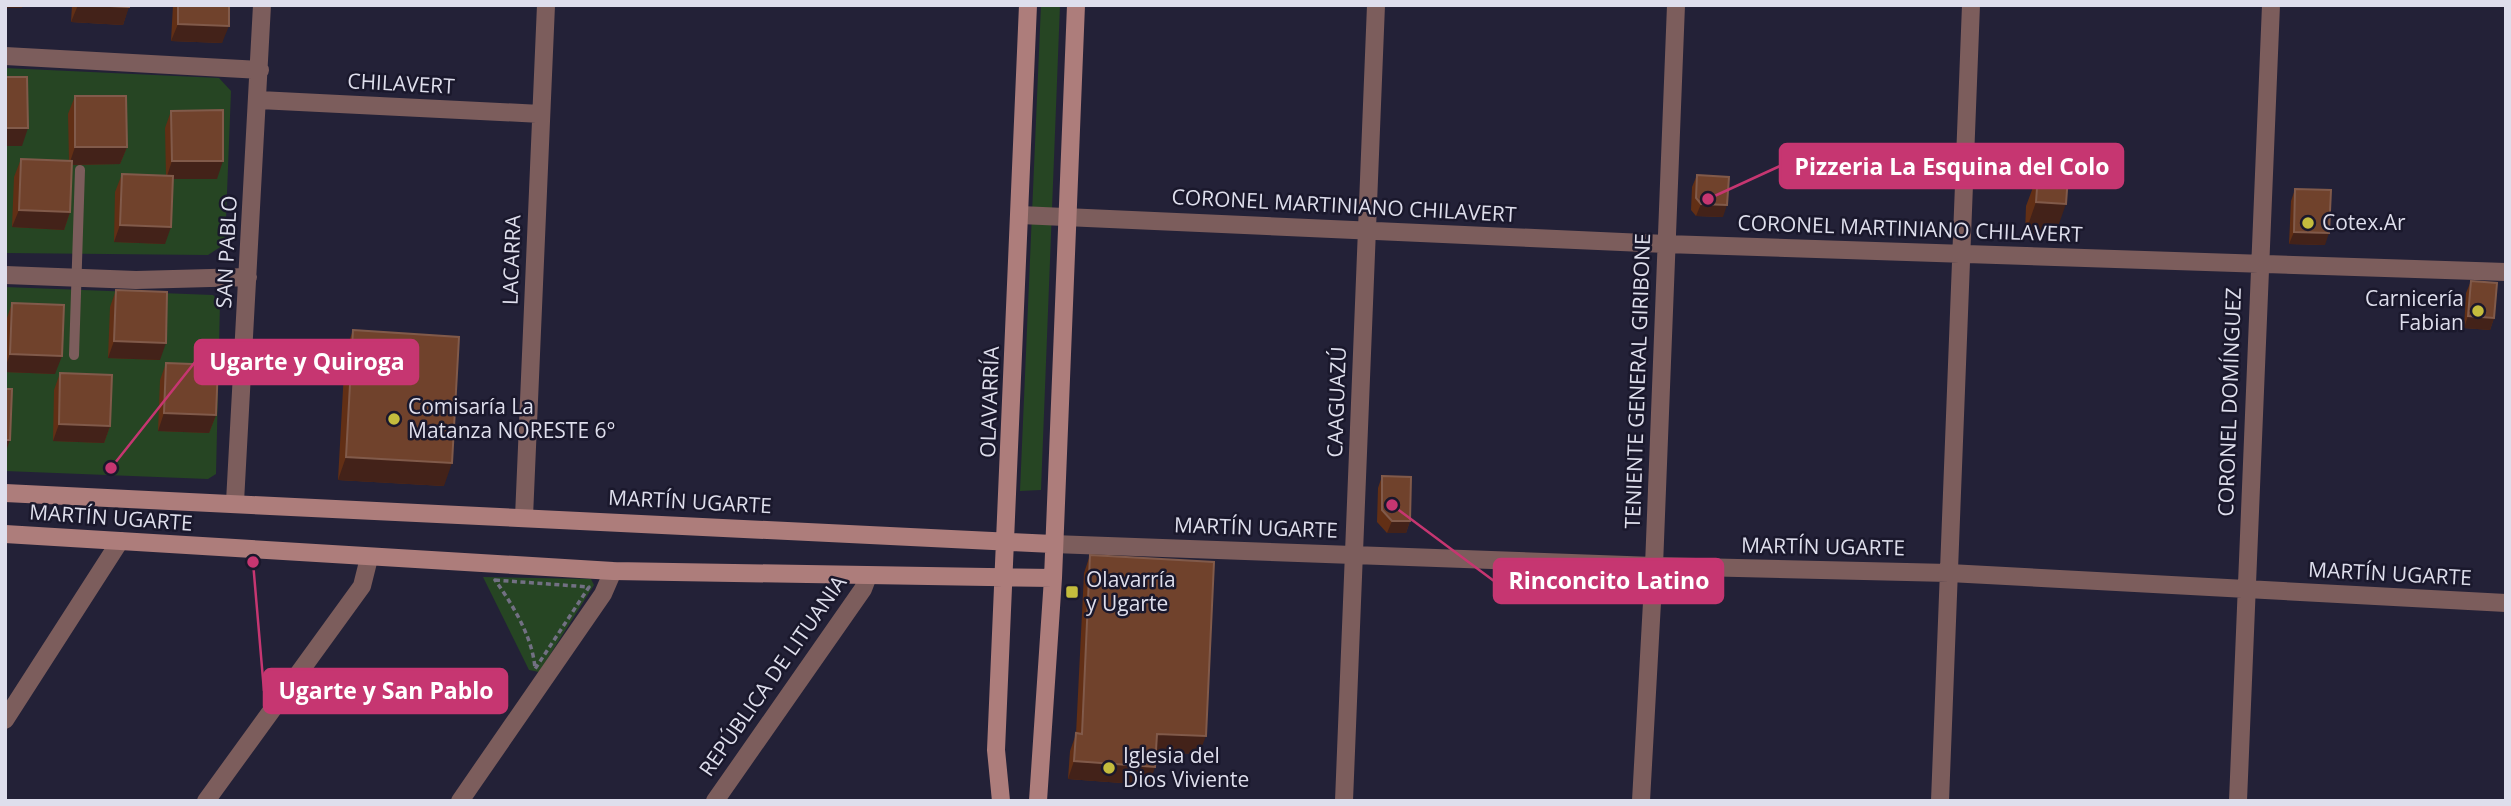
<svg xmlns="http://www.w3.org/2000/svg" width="2511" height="806" viewBox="0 0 2511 806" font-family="'Open Sans',sans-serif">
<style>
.green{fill:#264523}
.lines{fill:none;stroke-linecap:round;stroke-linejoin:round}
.path{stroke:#727083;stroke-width:3.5;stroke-dasharray:5 3.5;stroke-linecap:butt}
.lane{stroke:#7c5d5c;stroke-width:10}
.street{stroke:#7c5d5c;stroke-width:18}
.secondary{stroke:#ad7d7b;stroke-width:18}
.wall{fill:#622f15}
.shaded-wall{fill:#432219}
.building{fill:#70422c;stroke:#815a4a;stroke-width:2}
.poi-dot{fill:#c4bc3d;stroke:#1a182c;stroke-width:2.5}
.labels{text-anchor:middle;stroke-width:5;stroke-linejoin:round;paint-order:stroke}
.street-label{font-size:21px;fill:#dedeec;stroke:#1a182c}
.poi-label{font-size:21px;fill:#dedeec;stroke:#1a182c;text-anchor:start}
.leader{fill:none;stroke:#c63671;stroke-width:2.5}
.callout-dot{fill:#c63671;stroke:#1a182c;stroke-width:2.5}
.callout{fill:#c63671;stroke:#c63671;stroke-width:2.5}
.callout-label{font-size:23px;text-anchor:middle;font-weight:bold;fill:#fff}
</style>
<rect width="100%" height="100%" fill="#232137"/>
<path class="green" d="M1041,5H1060L1041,490L1020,491Z
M5,68L219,78L231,91L225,244L208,255L5,253Z
M5,287L213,295L220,302L216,474L208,479L5,471Z
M483,577L591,579L594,585L539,672L529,670Z"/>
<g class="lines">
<path class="path" d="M495,580L589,587L535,669C533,638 513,605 495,580Z"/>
<path class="lane" d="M74,355L80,170"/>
<path class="street" d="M5,56L260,70
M259,100L541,114
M1020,215L1666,244L2506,272
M5,275L136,280L248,277
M235,502L262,5
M524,517L546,5
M1053,544L1654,566L1949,573L2506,603
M5,720L120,541
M206,801L362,586L369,558
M460,801L603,594L613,571
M715,801L863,589L868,576
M1344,801L1376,5
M1641,801L1654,566L1676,5
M1940,801L1971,5
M2238,801L2271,5"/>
<path class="secondary" d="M5,493L1053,544
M5,534L613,571L1053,578
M1001,801L996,750L1028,5
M1038,801L1053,578L1076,5"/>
</g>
<path class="wall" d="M72,5H129L123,25L71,22Z
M173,5H229L222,43L171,41Z
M75,96L127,147L120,164L72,165L70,212L64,230L12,227L14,177L21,159L69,161L68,114Z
M171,111L217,179H173L165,244L114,242L115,192L122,174L166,176L165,128Z
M2038,174L2055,235L2025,234L2026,206Z
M1697,175L1723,217L1696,216L1691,210L1692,187Z
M2295,189L2325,245L2289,244L2291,201Z
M2471,281L2494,318L2490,330L2464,328L2466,293Z
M116,290L160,360L108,358L110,307Z
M12,303L55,374L5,372L6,321Z
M353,330L444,486L338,480L345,353Z
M166,363L216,415L209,433L158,431L160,380Z
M60,373L110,426L104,443L53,441L54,390Z
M1382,476L1410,521L1406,533H1387L1377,522L1378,488Z
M1090,555L1199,754L1156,752L1149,785L1068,779L1070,751L1076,734L1084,573Z"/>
<path class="shaded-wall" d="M5,5H23L22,8H5Z
M78,5H90L129,7L123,25L71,22Z
M178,24L229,26L222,43L171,41Z
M5,128H28L22,146H5Z
M75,147H127L120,164L69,165Z
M172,161H223L217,179H166Z
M2036,202L2066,204L2055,235L2025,234Z
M1701,204L1727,205L1723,217L1696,216Z
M19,210L70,212L64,230L12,227Z
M120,225L171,227L165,244L114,242Z
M2294,232L2329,233L2325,245L2289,244Z
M2468,316L2494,318L2490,330L2464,328Z
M114,341L166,343L160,360L108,358Z
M10,354L62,356L55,374L5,372V368Z
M164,413L216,415L209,433L158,431Z
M59,424L110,426L104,443L53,441Z
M5,440H10L5,454Z
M346,457L452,463L444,486L338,480Z
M1392,521H1410L1406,533H1387Z
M1157,734L1206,736L1199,754L1151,752Z
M1074,761L1155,767L1149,785L1068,779Z"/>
<path class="building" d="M90,5H129V7Z
M178,5H229V26L178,24Z
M5,77H27L28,128H5Z
M75,96H126L127,147H75Z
M223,110V161H172L171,111Z
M21,159L72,161L70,212L19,210Z
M122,174L173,176L171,227L120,225Z
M2038,174L2068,176L2066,204L2036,202Z
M1697,175L1729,177L1727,205L1701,204L1696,198Z
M2295,189L2331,190L2329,233L2294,232Z
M2471,281L2497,283L2494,318L2468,316Z
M116,290L167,292L166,343L114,341Z
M12,303L64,305L62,356L10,354Z
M353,330L459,337L452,463L346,457Z
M166,363L218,365L216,415L164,413Z
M60,373L112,375L110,426L59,424Z
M5,389H12L10,440H5Z
M1382,476L1411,477L1410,521H1392L1382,510Z
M1090,555L1214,562L1206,736L1157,734L1155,767L1074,761L1076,733L1082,734Z"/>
<g class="poi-dot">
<circle cx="2308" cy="223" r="7"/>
<circle cx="2478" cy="311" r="7"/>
<circle cx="394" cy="419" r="7"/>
<rect x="1065" y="585" width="14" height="14" rx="3.5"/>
<circle cx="1109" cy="768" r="7"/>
</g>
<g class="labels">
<g class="street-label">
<text transform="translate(401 84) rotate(3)" y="7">CHILAVERT</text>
<text transform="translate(1344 206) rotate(3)" y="7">CORONEL MARTINIANO CHILAVERT</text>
<text transform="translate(1910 229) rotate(2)" y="7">CORONEL MARTINIANO CHILAVERT</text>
<text transform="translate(227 252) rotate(-87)" y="7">SAN PABLO</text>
<text transform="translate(512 260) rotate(-88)" y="7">LACARRA</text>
<text transform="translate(1638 381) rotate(-88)" y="7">TENIENTE GENERAL GIRIBONE</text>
<text transform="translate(990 402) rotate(-88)" y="7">OLAVARRÍA</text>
<text transform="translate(1337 402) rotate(-88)" y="7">CAAGUAZÚ</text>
<text transform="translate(2230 402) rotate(-88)" y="7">CORONEL DOMÍNGUEZ</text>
<text transform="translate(690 502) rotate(3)" y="7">MARTÍN UGARTE</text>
<text transform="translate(111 518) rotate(4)" y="7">MARTÍN UGARTE</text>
<text transform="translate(1256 528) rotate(2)" y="7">MARTÍN UGARTE</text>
<text transform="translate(1823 547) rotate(1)" y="7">MARTÍN UGARTE</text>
<text transform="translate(2390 574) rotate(3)" y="7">MARTÍN UGARTE</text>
<text transform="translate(773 676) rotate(-55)" y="7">REPÚBLICA DE LITUANIA</text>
</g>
<g class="poi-label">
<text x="2322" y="230">Cotex.Ar</text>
<text x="2464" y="306" text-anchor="end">Carnicería<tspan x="2464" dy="24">Fabian</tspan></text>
<text x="408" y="414">Comisaría La<tspan x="408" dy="24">Matanza NORESTE 6°</tspan></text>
<text x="1086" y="587">Olavarría<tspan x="1086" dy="24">y Ugarte</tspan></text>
<text x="1123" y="763">Iglesia del<tspan x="1123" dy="24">Dios Viviente</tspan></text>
</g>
</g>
<path class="leader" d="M1708 199L1780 166M111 468L195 362M1392 505L1494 581M253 562L264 691"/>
<g class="callout-dot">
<circle cx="1708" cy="199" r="7"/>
<circle cx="111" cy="468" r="7"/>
<circle cx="1392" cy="505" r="7"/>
<circle cx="253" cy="562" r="7"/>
</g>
<g class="callout">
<rect x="1780" y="144" width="343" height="44" rx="7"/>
<rect x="195" y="340" width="223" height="44" rx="7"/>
<rect x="1494" y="559" width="229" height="44" rx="7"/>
<rect x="264" y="669" width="243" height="44" rx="7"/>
</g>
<g class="callout-label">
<text x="1952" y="175">Pizzeria La Esquina del Colo</text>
<text x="307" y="370">Ugarte y Quiroga</text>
<text x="1609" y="589">Rinconcito Latino</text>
<text x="386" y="699">Ugarte y San Pablo</text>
</g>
<rect width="2511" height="806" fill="none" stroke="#dedeec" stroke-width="14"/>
</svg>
